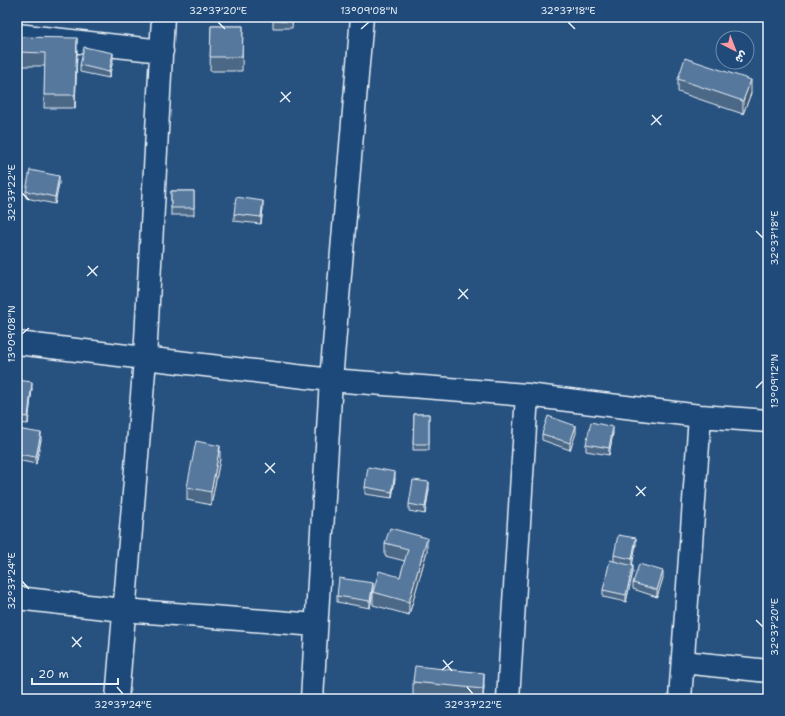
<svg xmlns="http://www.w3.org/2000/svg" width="785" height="716" viewBox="0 0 785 716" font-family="'Shantell Sans','Playpen Sans Arabic',sans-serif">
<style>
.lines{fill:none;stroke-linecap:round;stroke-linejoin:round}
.minor-casing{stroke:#e8f1f8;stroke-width:25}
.minor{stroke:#1f4a7a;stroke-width:22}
.wall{fill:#4b6787;stroke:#e8f1f8}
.shaded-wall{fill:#3d546e;stroke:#e8f1f8}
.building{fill:#57789d;stroke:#e8f1f8}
.ticks{fill:none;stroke:#e8f1f8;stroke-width:1.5}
.neatline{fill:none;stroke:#e8f1f8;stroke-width:1.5}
.ticks-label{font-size:10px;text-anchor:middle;fill:#e8f1f8}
</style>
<rect width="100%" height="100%" fill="#27517f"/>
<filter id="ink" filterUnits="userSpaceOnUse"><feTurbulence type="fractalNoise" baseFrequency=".025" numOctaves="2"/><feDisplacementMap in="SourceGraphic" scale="8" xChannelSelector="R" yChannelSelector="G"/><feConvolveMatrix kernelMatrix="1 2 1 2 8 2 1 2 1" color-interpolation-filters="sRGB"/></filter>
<g filter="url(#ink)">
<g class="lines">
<defs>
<path id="minor" d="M17,35L162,51
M17,343L331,380L527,395L700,416L768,421
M17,598L123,610L316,625
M683,662L768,671
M117,699L145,359L163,17
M312,699L331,380L362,17
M508,699L527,395
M680,699L700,416"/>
</defs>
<use href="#minor" class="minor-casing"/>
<use href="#minor" class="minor"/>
</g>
<path class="wall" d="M273,17H293L292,28H273Z
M211,26H243L242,71H210Z
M17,37L77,52L75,108H44L45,66H17Z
M113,60L109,78L80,72V65Z
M678,79L751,93L743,114L678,92Z
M59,183L55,204L26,198V191Z
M171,191H194V215H171Z
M263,208L261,224L234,221V214Z
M17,380L32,388L28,424L17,423Z
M414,414H429V450H413Z
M17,429L41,440L36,464L17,460Z
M576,433L570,450L542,440V434Z
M613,433L609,455L586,451V444Z
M220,459L211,505L187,500V487Z
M395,479L392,498L365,494V487Z
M429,489L425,514L409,511V504Z
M385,543L427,551L409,615L373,605V592L400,577L405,561L385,556Z
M636,544L632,565L633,572L626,602L603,597V590L614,561V555Z
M663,578L657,597L633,589V583Z
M373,590L370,608L337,602V596Z
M413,682L484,686L483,699H448L413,696Z"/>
<path class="shaded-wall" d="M77,38V52L75,108V95Z
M113,53V60L109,78V72Z
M751,80V93L743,114V101Z
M59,176V183L55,204V197Z
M263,201V208L261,224V217Z
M32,382V388L28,424V417Z
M576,426V433L570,450V443Z
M613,427V433L609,455V448Z
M41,433V440L36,464V457Z
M220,446V459L211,505V492Z
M395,472V479L392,498V492Z
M429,482V489L425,514V507Z
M427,538V551L409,615V602Z
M636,538V544L632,566V559Z
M633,566V572L626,602V595Z
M663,571V578L657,597V590Z
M373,583V590L370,608V601Z
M484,673V686L483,699V689Z"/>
<path class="building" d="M273,17H292V22L273,21Z
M211,26H243L242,57H210Z
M17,37L77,38L75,95H44L45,53L17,52Z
M84,47L113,53L109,72L80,65Z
M685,58L751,80L743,101L678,79Z
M30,170L59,176L55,197L26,191Z
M171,191H194V208H171Z
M236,197L263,201L261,217L234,214Z
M17,380L32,382L28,417L17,416Z
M414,414H429V444H413Z
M548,416L576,426L570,443L542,434Z
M591,422L613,427L609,448L586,444Z
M17,429L41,433L36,457L17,454Z
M196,441L220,446L211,492L187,487Z
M368,467L395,472L392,492L365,487Z
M413,480L429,482L425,507L409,504Z
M390,528L427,538L409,602L373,592L379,571L400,577L408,549L385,543Z
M618,535L636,538L632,559L614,555Z
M610,560L633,566L626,595L603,590Z
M639,564L663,571L657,590L633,583Z
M339,578L373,583L370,601L337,596Z
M415,666L484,673L483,689L413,682Z"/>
</g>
<path class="ticks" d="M218,22L225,29M568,22L575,29M361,29L369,22M281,92L290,102M280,102L291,92M652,115L661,125M651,125L662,115M22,193L29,200M756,231L763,238M88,266L97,276M87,276L98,266M459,289L468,299M458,299L468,289M22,334L29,328M756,388L763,381M265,463L275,473M265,473L275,463M636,486L645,496M636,496L646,487M22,581L29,589M756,620L763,627M72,637L81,647M72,647L82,637M443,660L452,671M442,670L453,661M117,687L123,694M467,687L473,694"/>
<rect width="785" height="716" fill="none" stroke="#1f4a7a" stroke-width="44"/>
<g transform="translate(735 50) rotate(138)"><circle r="19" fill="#1f4a7a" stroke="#6f8dac"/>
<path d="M0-3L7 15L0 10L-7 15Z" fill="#ff9aa2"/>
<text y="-6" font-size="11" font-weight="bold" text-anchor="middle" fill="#e8f1f8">ش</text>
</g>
<path d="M32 678v6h86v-6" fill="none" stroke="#e8f1f8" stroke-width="2"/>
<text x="38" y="678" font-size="12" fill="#e8f1f8" stroke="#1f4a7a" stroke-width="3" paint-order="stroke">20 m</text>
<rect x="22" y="22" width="741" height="672" class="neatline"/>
<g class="ticks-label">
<text x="218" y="14">32°37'20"E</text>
<text x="369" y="14">13°09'08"N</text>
<text x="568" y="14">32°37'18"E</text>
<text transform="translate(11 193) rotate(-90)" y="4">32°37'22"E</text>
<text transform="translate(774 238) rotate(-90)" y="4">32°37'18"E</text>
<text transform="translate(11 334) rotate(-90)" y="4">13°09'08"N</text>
<text transform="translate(774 381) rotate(-90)" y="4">13°09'12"N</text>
<text transform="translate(11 581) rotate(-90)" y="4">32°37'24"E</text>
<text transform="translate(774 627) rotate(-90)" y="4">32°37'20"E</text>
<text x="123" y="708">32°37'24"E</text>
<text x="473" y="708">32°37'22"E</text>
</g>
</svg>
